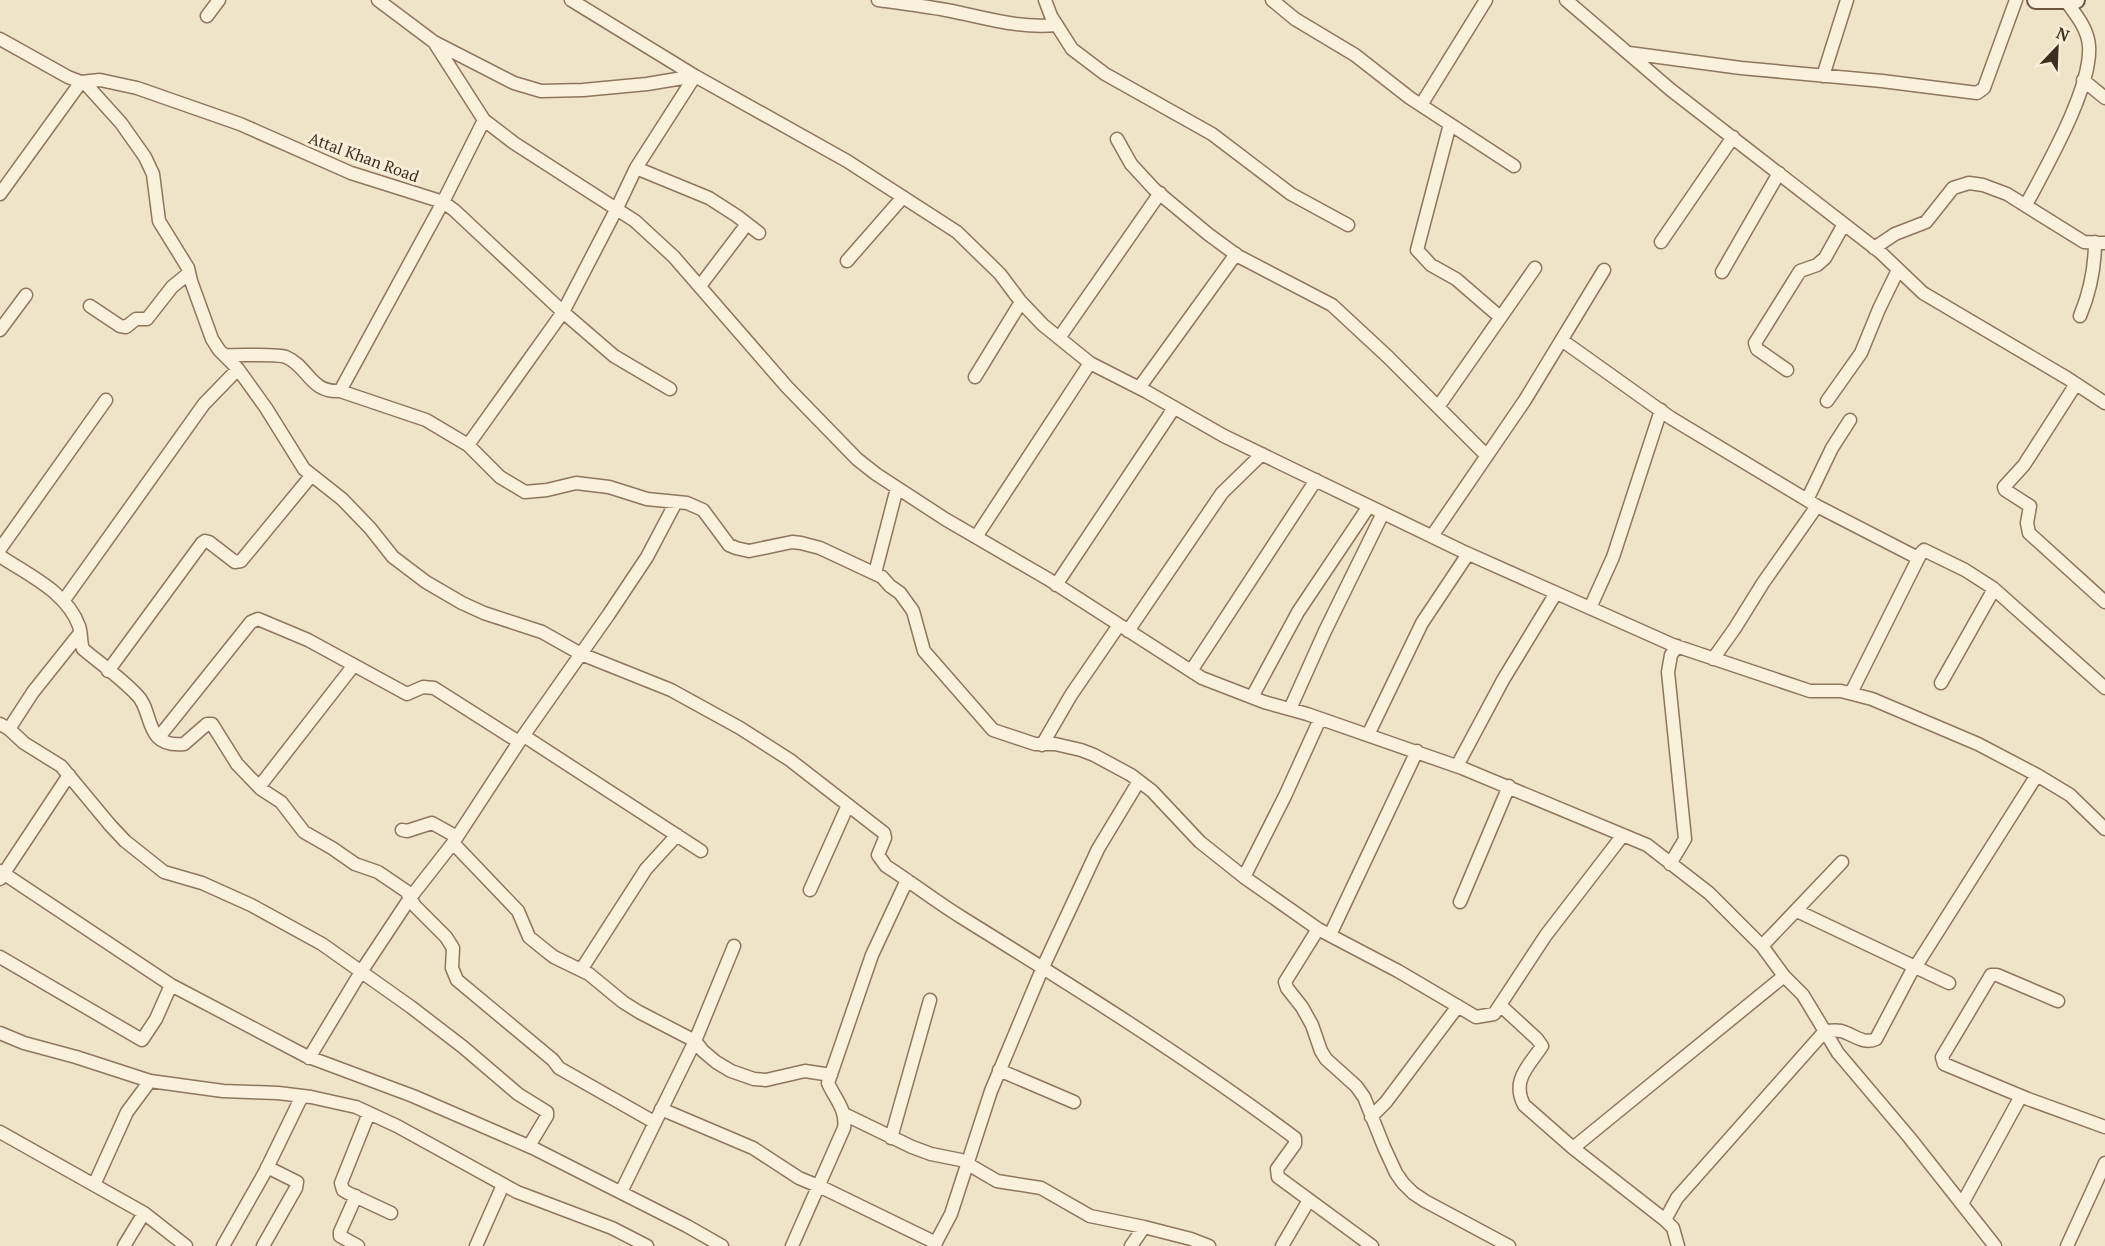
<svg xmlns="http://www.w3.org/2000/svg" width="2105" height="1246" viewBox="0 0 2105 1246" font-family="'PT Serif',serif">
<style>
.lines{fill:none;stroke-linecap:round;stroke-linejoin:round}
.street-casing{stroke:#8d765c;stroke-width:15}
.secondary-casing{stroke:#6f573f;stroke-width:20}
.street{stroke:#faf1dc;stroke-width:12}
.secondary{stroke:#faf1dc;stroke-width:16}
.labels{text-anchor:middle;stroke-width:6;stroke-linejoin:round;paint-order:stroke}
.street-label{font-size:16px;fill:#3d2e20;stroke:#f7eed8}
</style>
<rect width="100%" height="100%" fill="#f0e4c8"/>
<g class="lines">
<defs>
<path id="street" d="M378,0L434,42L514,83L541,91L583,90L647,84L695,76
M571,0L695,76L847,161L957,232L1000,274L1021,302L1043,325L1090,363L1147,392L1224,436L1462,551L1673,645L1810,691H1841L1872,699L1978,744L2037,775L2070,795L2105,829
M878,0C900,3 924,6 946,10C984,17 1018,29 1056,25
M1045,0L1051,16L1072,49L1105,74L1212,134L1291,194L1348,225
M1272,0L1295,19L1355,55L1410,98L1514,166
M1566,0L1671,90L1880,252L1923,293L2067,378L2105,403
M207,16L219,0
M0,39L68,77L81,82L100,80L137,88L240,124L351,173L443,202L454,210L563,312L614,356L670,389
M434,42L484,120L514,143L635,221L674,257L787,387L857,459L876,474L945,519L1048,579L1202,678L1264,702L1307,714L1462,768L1647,845L1709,893L1762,946L1784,976L1803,995L1838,1053L1909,1137L1995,1246
M1629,53L1741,68L1882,81L1977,93L1984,88L2016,0
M1823,76L1847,0
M2083,80L2105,98
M84,82L121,123L145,157L153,174L159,221L188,268L191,281L212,339L219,350L238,369L266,408L304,469L342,499L370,528L393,557L426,582L462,603L484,613L542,632L581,654L671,690L740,728L790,760L884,833L885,838L878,855L886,866C911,882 935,901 961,917C1074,987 1188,1058 1295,1138V1144L1277,1169L1278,1177L1372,1246
M1421,105L1486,0
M1450,124L1417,250L1431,265L1456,279L1500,317
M1117,139L1131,164L1154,189L1208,234L1238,256L1332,305L1388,357L1487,456
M636,168L709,198L737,216L759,233
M0,194L81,82
M2026,205C2046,167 2092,88 2089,46C2088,29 2076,15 2066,1
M1661,242L1733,137
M1874,248L1895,234L1926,222L1953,188L1969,183L1983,185L2007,194L2084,242L2105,243
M847,261L903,197
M1722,272L1779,173
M700,286L747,224
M90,306L120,326L126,327L136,319H147L172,287L189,273
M2080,316C2090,292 2095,269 2095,242
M0,330L26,295
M1059,338L1160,193
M1563,341L1671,418L1817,506L1918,558
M225,355C238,356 277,353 286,357C309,367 310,393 340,391L426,420L468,445L500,477L525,492L547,490L576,483L609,487L647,499L687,503L703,510L729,545L736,548L749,551L792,542L801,543L820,548L882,577L890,586L900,593L913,611L924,651L993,730L1035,744H1055L1081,750L1094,755L1131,775L1152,791L1200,842L1244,877L1318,929L1398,971L1476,1017L1494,1014L1546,935L1623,835
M1787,370L1757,349L1755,343L1800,271L1817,265L1825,258L1844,224
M975,377L1021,302
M2076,384L2024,465L2004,487L2005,490L2030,506L2027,523L2029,533L2105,602
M1139,388L1236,254
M340,391L443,202L484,120
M1827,401L1861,353L1879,309L1898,270
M1438,407L1535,268
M468,445L563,312L616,210L636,168L695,76
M1807,500L1832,448L1850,420
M1432,536L1525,400L1604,270
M976,537L1090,363
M0,549L106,400
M0,556C28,575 67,592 79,626C82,634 80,641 83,649C101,664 121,678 137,695C154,711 143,748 184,744L207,724H212L237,764L261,789L281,802L304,832L332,848L355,864L378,872L406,891L415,906L446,937L453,948L452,968L457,980L553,1060L559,1068L654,1122
M875,573L897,488
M1056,585L1174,408
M64,600L204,404L238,369
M1590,608L1613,557L1661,410
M1128,631L1222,493L1262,454
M1713,659L1735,628L1763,583L1817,506
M108,671L202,543L205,541L209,542L235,562L241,561L311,476
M1191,671L1316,480
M1941,683L1994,589
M1851,693L1921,553L1924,550L1965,570L1993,588L2105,688
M1252,697L1298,612L1369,506
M1290,709L1325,631L1383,513
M0,724L9,729L24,743L61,766L110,825L125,841L164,872L202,883L251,905L322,944L411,1007L463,1047L518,1094L547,1112V1116L529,1146
M9,729L33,692L80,633
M1368,735L1422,623L1468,554
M524,736L701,851
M159,737L251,622L258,619L308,640L407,694L423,687L434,688L519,742
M1042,745L1071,695L1119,625
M1457,766L1503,680L1556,593
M259,787L354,665
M402,830L407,831L432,823L457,837
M453,843L518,911L529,937L545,950L554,957L589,974L623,1002L639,1012L695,1041L703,1051L716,1062L731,1071L754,1079L766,1080L805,1071L831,1075
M1670,864L1685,839L1668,672L1671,655L1677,646
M0,871L171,985L306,1056L413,1096L533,1148L687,1226L722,1246
M1244,877L1285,796L1320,719
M0,879L69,775
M810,890L848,805
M1460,902L1509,786
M1797,911L1949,983
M1318,929L1285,982L1287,988L1302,1007L1312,1025L1321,1051L1326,1059L1356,1086L1364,1097L1384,1147L1396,1173L1403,1183L1413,1193L1425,1201L1509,1246
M1330,935L1417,751
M1762,946L1842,862
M0,957L142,1040L156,1019L171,985
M1916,966L2037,775
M581,970L646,869L677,835
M2058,1001L1997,975H1991L1942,1057L1944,1064L2028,1099L2105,1127
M1500,1005L1537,1039L1542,1046C1529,1066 1511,1080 1524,1105L1573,1148L1665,1220
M0,1033L24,1043L76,1057L150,1081L223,1091L278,1093L311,1097L356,1107L397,1126L517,1192L612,1228L647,1246
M309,1058L359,975L410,898L453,843L519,742L609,614L647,557L676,502
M999,1070L1074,1102
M661,1109L753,1148L799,1178L823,1188L936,1243
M369,1113L341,1183L343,1190L348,1193L391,1213
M844,1114L912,1147L931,1154L961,1160L997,1181L1041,1188L1090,1216L1144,1227
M1371,1117L1386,1102L1458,1006
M0,1132L144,1213L186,1246
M891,1138L930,1000
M1573,1148L1784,976
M94,1185L127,1112L150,1081
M621,1192L695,1041L734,946
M356,1196L340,1232V1236L358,1246
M1962,1204L2021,1096
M124,1246L144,1213
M223,1246L265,1172L302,1096
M263,1246L296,1188L297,1182L267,1167
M476,1246L503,1185
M792,1246L844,1128C847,1110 835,1099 828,1083L872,955L907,880
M934,1246L951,1214L991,1091L1043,967L1098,849L1139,781
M1131,1246L1144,1227L1191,1239L1209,1246
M1282,1246L1309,1200
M1678,1246L1673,1228L1665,1220L1677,1198L1825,1031C1830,1031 1835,1030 1841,1031C1853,1034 1863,1045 1876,1039L1914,967
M2067,1246L2105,1163"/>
<path id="secondary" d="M2036,0H2076"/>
</defs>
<use href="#street" class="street-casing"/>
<use href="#secondary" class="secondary-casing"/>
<use href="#street" class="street"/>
<use href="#secondary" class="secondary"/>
</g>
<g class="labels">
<g class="street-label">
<text transform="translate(364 157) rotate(20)" y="6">Attal Khan Road</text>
</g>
</g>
<g transform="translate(2057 48) rotate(23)" stroke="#f7eed8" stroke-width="4.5" paint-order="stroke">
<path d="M0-4.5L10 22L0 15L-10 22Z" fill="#3d2e20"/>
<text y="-9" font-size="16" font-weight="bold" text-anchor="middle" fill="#3d2e20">N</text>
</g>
</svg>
